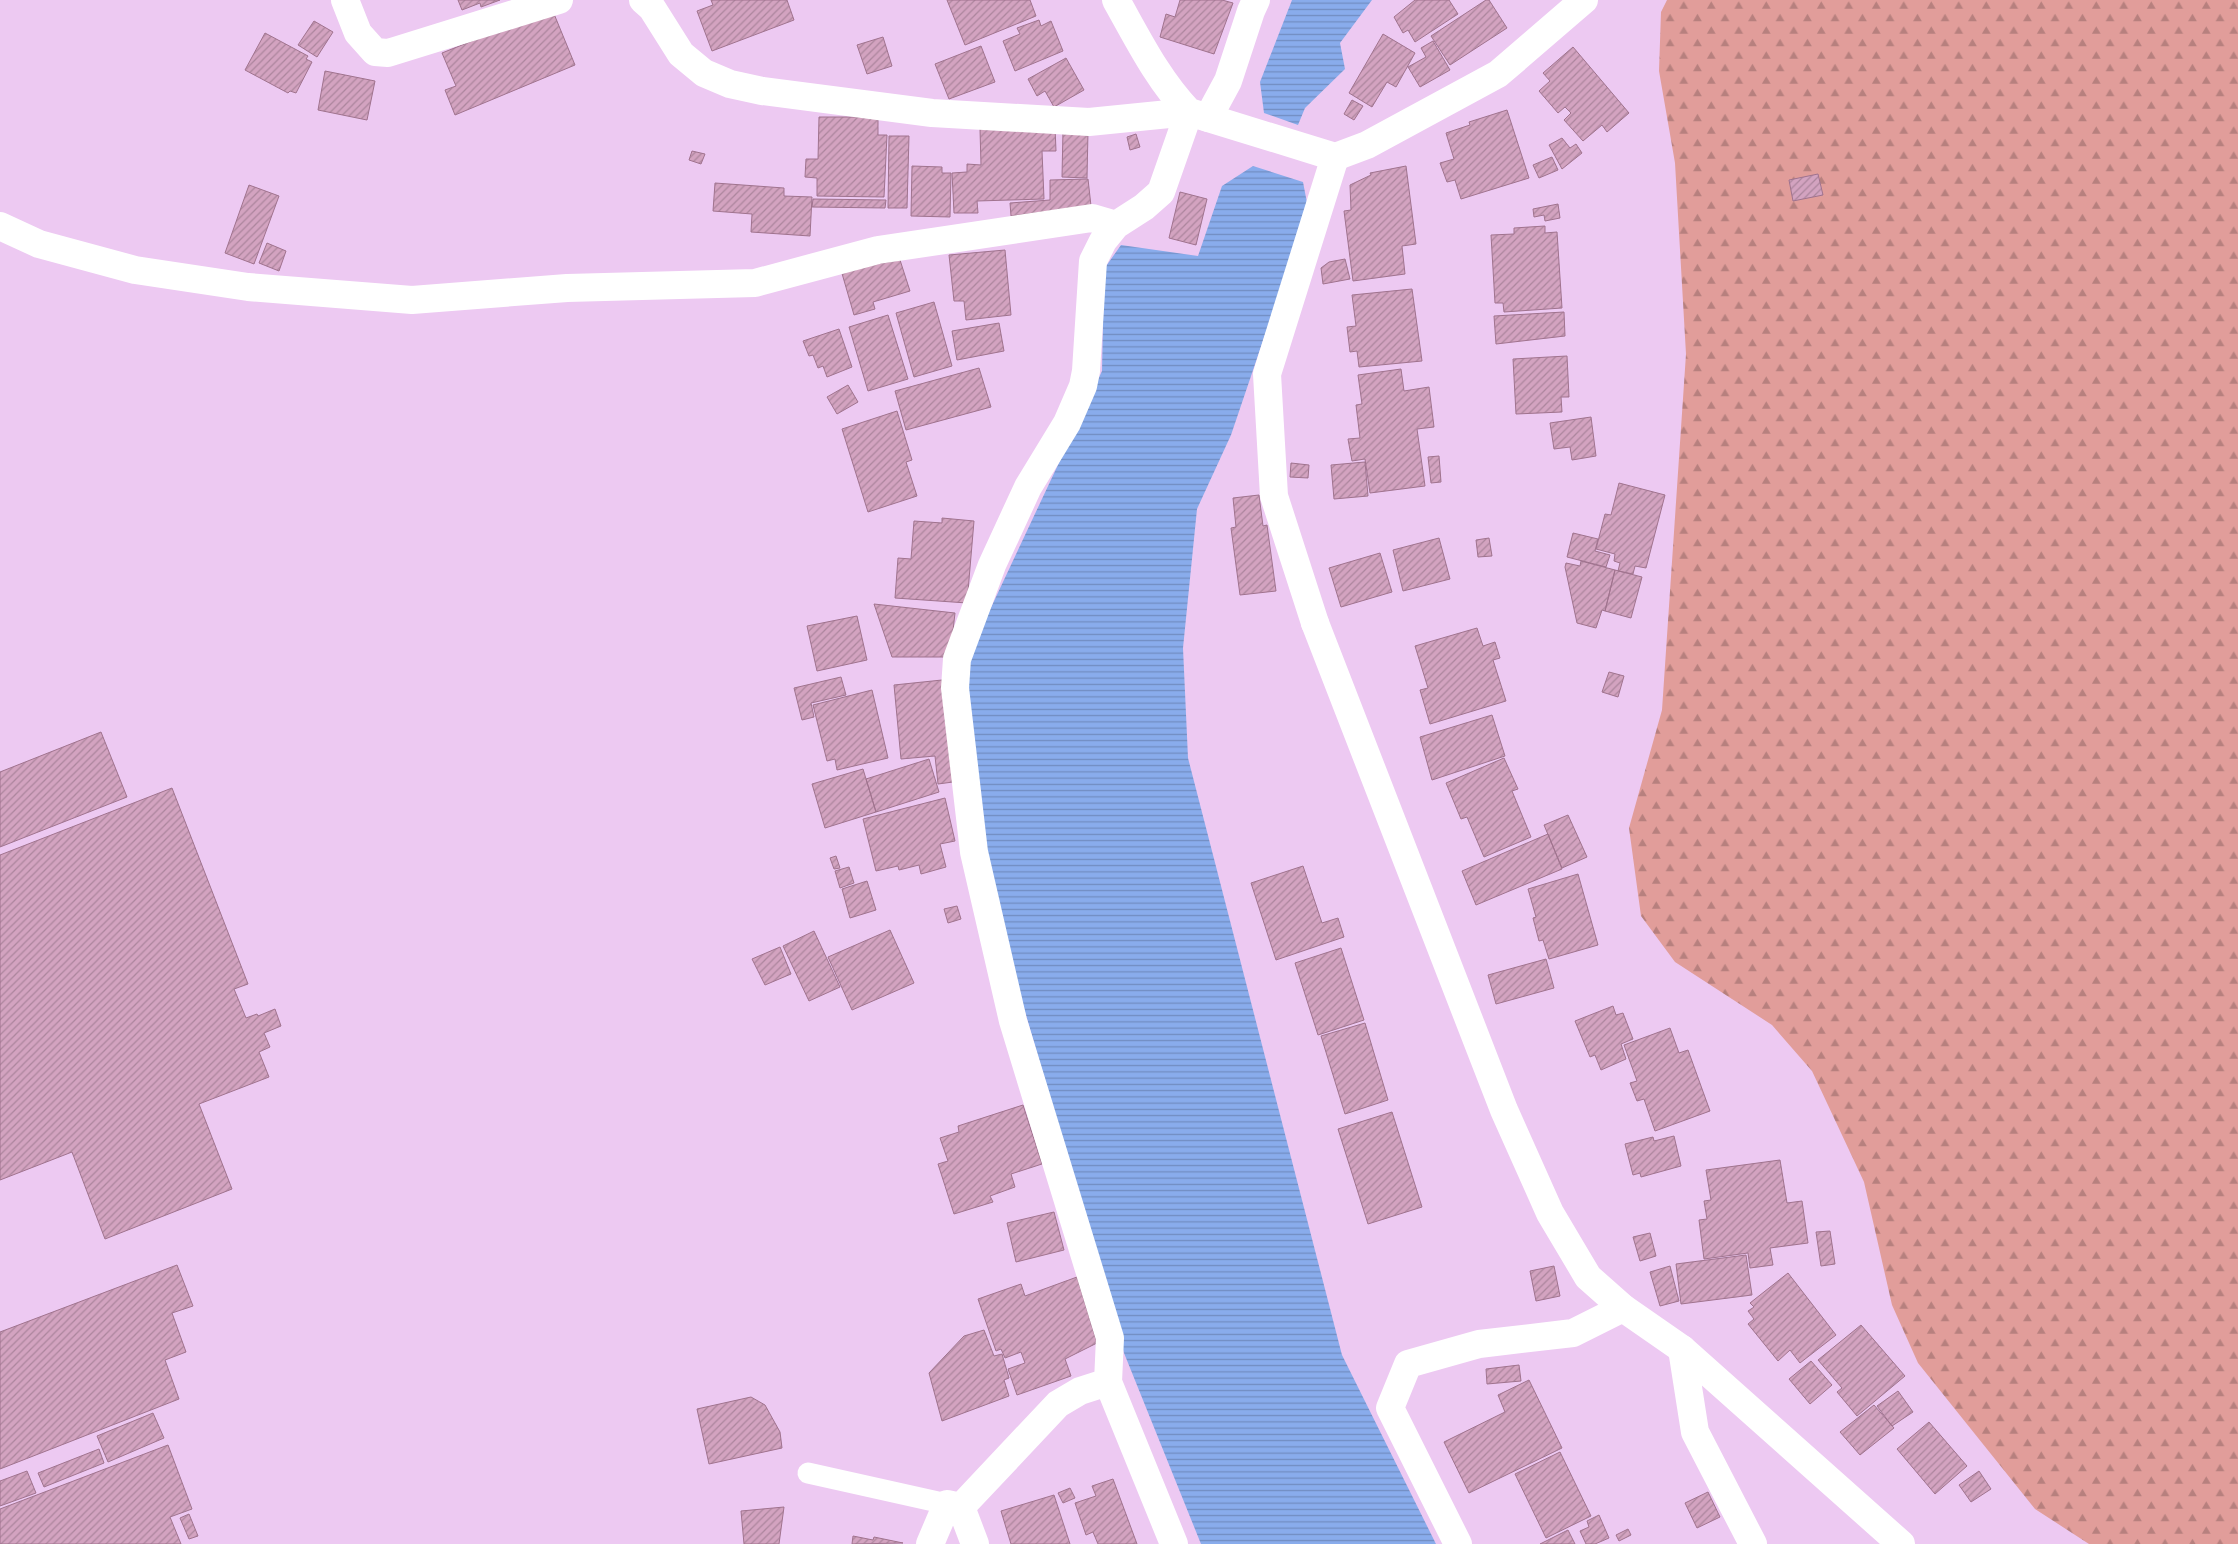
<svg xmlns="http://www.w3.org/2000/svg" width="2238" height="1544" viewBox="0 0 2238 1544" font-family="Signika,sans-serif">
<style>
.forest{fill:url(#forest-firs)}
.water{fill:url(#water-rules)}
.building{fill:url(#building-hatch);stroke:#a0738e}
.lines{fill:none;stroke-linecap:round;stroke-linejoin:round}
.service{stroke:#fff;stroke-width:21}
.minor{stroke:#fff;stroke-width:28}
.tertiary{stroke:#fff;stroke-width:28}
</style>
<defs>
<pattern id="forest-firs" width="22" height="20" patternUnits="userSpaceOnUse" patternTransform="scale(1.25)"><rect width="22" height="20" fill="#e19d9a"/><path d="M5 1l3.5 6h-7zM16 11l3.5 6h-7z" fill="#b7807e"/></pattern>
<pattern id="water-rules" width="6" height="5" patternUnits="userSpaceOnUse" patternTransform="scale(1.25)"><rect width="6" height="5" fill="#89acec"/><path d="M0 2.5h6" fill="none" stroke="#718cc0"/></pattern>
<pattern id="building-hatch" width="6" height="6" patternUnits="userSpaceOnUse" patternTransform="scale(1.25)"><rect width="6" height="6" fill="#d3a3c0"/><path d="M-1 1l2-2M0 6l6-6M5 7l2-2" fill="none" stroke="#ac859d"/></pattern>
</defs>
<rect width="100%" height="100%" fill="#edc9f2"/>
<path class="forest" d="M1667,0H2238V1544H2089L2035,1509L1918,1363L1892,1305L1864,1182L1812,1071L1772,1025L1675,962L1641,916L1629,828L1662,710L1686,354L1675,163L1659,71L1661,12Z"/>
<path class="water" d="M1292,0H1372L1340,43L1345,69L1305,108L1298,125L1264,113L1260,82Z
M1253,166L1303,182L1308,208L1231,435L1197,509L1183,648L1188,758L1342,1355L1436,1544H1201L1124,1353L1017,984L982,832L965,663L1102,371L1104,269L1121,245L1198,256L1222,186Z"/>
<path class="building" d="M458,0H500L481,7L480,3L462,10Z
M711,0H787L794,20L712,51L697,11L713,5Z
M947,0H1030L1036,16L965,45Z
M1180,0H1222L1233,3L1214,54L1160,37L1166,14L1175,17Z
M1415,0H1449L1458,14L1415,42L1408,30L1403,33L1394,17Z
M1486,0H1489L1507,28L1450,65L1431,36Z
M552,9L575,65L455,115L445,90L456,86L442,53Z
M1039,20L1041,26L1051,21L1063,51L1015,71L1003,41L1020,34L1017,28Z
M314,21L333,32L317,57L298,45Z
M265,33L308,56L306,59L312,62L296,93L290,91L288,93L245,70Z
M1383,34L1415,53L1396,87L1387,82L1372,107L1349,93Z
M883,37L892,66L867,74L857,45Z
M1433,41L1450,70L1420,87L1408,67L1426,57L1421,48Z
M981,46L995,82L949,99L935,64Z
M1573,47L1629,113L1607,132L1602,125L1583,141L1564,120L1571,113L1565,107L1558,113L1539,91L1550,81L1543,73Z
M1066,58L1084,90L1054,107L1045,91L1037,96L1028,79Z
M325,71L375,81L367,120L318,110Z
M1352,100L1363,106L1354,120L1344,114Z
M1507,110L1529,178L1461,199L1455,180L1447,182L1440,163L1454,159L1446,133L1470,125L1469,122Z
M819,117H878V135H887L884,197L817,196V178L805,177L806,159H818Z
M1055,127L1056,151H1042L1044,199L977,201L978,213H954L952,173L967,172V164L981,165L980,129Z
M1063,130L1088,131L1087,178L1062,177Z
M1136,134L1140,147L1130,150L1127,137Z
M889,136H909L907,208H888Z
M1562,138L1570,148L1576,144L1582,153L1562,169L1549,145Z
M692,151L705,154L701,164L689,160Z
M1552,157L1558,170L1539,178L1533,165Z
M912,166L942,167V173H951L950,217L911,216Z
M1406,166L1416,244L1402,246L1405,274L1353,281L1344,211L1351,210L1350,185L1371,175L1370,173Z
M1818,174L1823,195L1793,201L1789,180Z
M1088,179L1091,206L1011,216L1010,203L1050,200V180Z
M715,183L784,188V196L812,197L810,236L751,232L752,214L713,211Z
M249,185L279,196L254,264L225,253Z
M1180,192L1207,199L1196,245L1169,238Z
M813,199L886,200L885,208L812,207Z
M1558,204L1560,218L1545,221L1544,215L1534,217L1533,209Z
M1545,226V233L1557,232L1562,308L1504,312L1503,303H1495L1491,235L1514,234V228Z
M267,243L286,251L279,271L259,263Z
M1005,250L1011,315L966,320L964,301H954L949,255Z
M1345,259L1350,279L1323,284L1321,268L1329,262Z
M900,260L910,291L873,302L875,309L854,315L841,270Z
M1412,289L1422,361L1359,367L1357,351L1350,352L1347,327L1356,326L1352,295Z
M934,302L952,366L914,377L896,313Z
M1564,312L1565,336L1496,344L1494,316Z
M888,315L908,379L868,391L849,327Z
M999,323L1004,351L957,360L952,331Z
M839,329L852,367L827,377L823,366L818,368L813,355L809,356L803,341Z
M1567,356L1569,397H1561L1562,412L1516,414L1513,359Z
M979,368L991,407L906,430L895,391Z
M1401,369L1404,391L1429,387L1434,427L1417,429L1425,486L1370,493L1365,459L1352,461L1348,439L1360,438L1356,405L1362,404L1358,375Z
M848,385L858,402L837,414L827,397Z
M897,411L912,460L906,462L917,496L868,512L842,429Z
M1591,417L1596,456L1572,460L1570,447L1554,449L1550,423Z
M1439,456L1441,482L1431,483L1428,457Z
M1365,462L1368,496L1334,499L1331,465Z
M1291,463L1309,465L1308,478L1290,477Z
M1619,483L1665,495L1646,568L1635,566L1633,574L1618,571L1620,563L1614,561L1615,554L1596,549L1605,514L1611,515Z
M1259,495L1263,526L1267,525L1276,591L1240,595L1231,528L1236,527L1233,498Z
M942,518L974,521L967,603L895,598L898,558L911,559L914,521L942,523Z
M1573,533L1598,539L1595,551L1610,555L1606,567L1567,557Z
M1439,538L1450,579L1403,591L1393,550Z
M1489,538L1492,556L1478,557L1476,540Z
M1380,553L1392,592L1341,607L1329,568Z
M1581,561L1615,570L1605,611L1602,610L1596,628L1577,623L1565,567L1566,563L1580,566Z
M1615,570L1642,577L1631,618L1605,611Z
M874,604L955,613L950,657H892Z
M857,616L867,660L817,671L807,626Z
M1477,628L1483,646L1495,642L1500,658L1493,660L1506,701L1430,724L1420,690L1428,688L1415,646Z
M1609,672L1624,676L1618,697L1602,692Z
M841,677L846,695L811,703L814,717L802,720L794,688Z
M942,680L953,782L938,784L935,756L901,759L894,685Z
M872,690L888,758L837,770L835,759L827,761L813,705Z
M1492,715L1505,756L1432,780L1420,737Z
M101,732L127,797L0,847V772Z
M1504,758L1518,789L1512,791L1531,837L1484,857L1467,817L1461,819L1446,783Z
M929,759L939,792L876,812L866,779Z
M863,769L876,812L825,828L812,784Z
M172,788L248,984L234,989L246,1018L257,1014L258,1016L275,1009L281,1026L264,1033L270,1047L259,1052L269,1077L199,1104L232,1189L105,1239L72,1152L0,1180V855Z
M945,798L955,841L940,844L946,867L921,874L919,865L899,870L898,866L876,871L863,819Z
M1568,815L1587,857L1562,868L1544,825Z
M1548,834L1562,869L1476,905L1462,871Z
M836,856L840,868L834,869L830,858Z
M1303,866L1322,923L1338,918L1344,937L1276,960L1251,883Z
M849,867L854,883L840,888L835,871Z
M1578,874L1598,945L1549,959L1543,940L1539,941L1533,918L1536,917L1528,889Z
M867,881L876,910L850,918L842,889Z
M957,906L961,919L948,923L944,909Z
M890,930L914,983L852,1010L828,957Z
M814,931L840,987L809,1001L783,946Z
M780,947L791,974L765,985L752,959Z
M1341,948L1364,1020L1318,1035L1295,963Z
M1546,959L1554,988L1496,1004L1488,975Z
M1613,1006L1616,1015L1623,1013L1633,1039L1621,1044L1626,1059L1601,1070L1595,1055L1590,1057L1575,1021Z
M1365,1023L1388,1100L1345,1114L1321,1036Z
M1670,1028L1679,1053L1688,1050L1710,1111L1655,1131L1644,1099L1637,1101L1630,1083L1637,1081L1624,1045Z
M1023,1105L1042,1164L1011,1174L1015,1187L990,1196L993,1202L954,1214L938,1164L948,1161L940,1138L959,1132L958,1126Z
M1392,1112L1422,1207L1368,1224L1338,1129Z
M1674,1136L1681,1166L1641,1177L1640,1173L1633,1175L1625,1144L1653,1137L1654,1141Z
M1780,1160L1787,1203L1802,1201L1808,1243L1770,1248L1773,1265L1750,1268L1748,1253L1704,1259L1699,1220L1707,1219L1704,1201L1711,1200L1706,1170Z
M1054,1212L1064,1250L1016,1262L1007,1223Z
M1830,1231L1835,1264L1821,1266L1816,1232Z
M1650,1233L1656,1256L1640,1261L1633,1237Z
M1746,1255L1752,1295L1681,1304L1676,1264Z
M177,1265L193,1306L172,1313L186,1352L165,1360L179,1399L0,1469V1332Z
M1554,1266L1560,1296L1536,1301L1530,1271Z
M1670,1266L1679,1301L1660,1306L1650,1272Z
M1788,1273L1836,1335L1800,1363L1790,1350L1778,1361L1748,1324L1754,1319L1748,1311L1754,1307L1750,1303Z
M1077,1277L1097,1343L1065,1359L1071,1376L1017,1395L1008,1369L1025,1363L1021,1352L1005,1358L1001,1349L996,1351L978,1299L1021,1284L1025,1296Z
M1861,1325L1905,1376L1857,1416L1837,1392L1842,1388L1818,1360Z
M984,1330L994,1356L1002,1354L1009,1378L1004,1380L1009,1396L942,1421L929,1373L964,1336Z
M1811,1361L1832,1385L1810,1404L1789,1379Z
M1519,1365L1521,1381L1487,1384L1486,1369Z
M1529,1380L1562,1448L1469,1493L1444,1442L1505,1412L1498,1395Z
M1898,1391L1913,1412L1892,1426L1877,1406Z
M751,1397L765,1405L780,1432L782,1448L709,1464L697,1409Z
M1874,1405L1894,1428L1860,1455L1840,1432Z
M153,1413L164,1438L108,1462L97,1436Z
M1929,1422L1967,1466L1935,1494L1897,1449Z
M168,1445L192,1509L170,1517L181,1544H0V1509Z
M99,1449L104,1463L44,1487L38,1473Z
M1560,1452L1591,1516L1546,1538L1515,1474Z
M27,1471L36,1493L0,1506V1481Z
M1979,1471L1991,1489L1971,1502L1959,1485Z
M1113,1479L1137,1544H1098L1093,1532L1086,1535L1075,1503L1096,1496L1092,1486Z
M1070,1488L1075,1498L1063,1503L1058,1493Z
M1708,1492L1720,1517L1697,1528L1685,1503Z
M1054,1495L1070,1544H1011L1001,1511Z
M784,1507L779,1544H744L741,1511Z
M189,1514L198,1536L189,1539L180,1518Z
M1599,1515L1609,1538L1595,1544H1586L1580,1531L1589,1527L1587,1521Z
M1628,1529L1631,1535L1619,1541L1616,1535Z
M1568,1530L1575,1544H1540Z
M853,1536L873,1540L874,1537L903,1543L852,1544Z"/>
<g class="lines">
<path class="service" d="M808,1473L947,1504"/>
<path class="minor" d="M345,0L358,33L375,52L388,53L559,0
M643,0L652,8L681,54L704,73L730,84L762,91L932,113L1089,122L1189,112L1161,192L1144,207L1116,225L1103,241L1093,261L1086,371L1083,386L1067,423L1028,487L992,565L957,659L955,688L974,852L1013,1021L1110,1338L1108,1382L1174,1544
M1208,118L1228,81L1251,11L1256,0
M0,226L39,244L135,270L248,287L412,300L567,288L755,283L878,250L1092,218L1116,225
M1315,623L1274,496L1267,374L1335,157
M1682,1349L1901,1544
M1682,1349L1695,1432L1753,1544
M930,1544L947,1504L961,1507
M975,1544L961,1507L1058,1404L1080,1391L1108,1382
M1458,1544L1390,1408L1408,1364L1479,1344L1573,1333L1623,1308"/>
<path class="tertiary" d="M1116,0C1138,39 1158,80 1189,112L1335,157L1367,145L1498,74L1584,0
M1315,623L1504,1110L1550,1213L1588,1277L1623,1308L1682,1349"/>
</g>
</svg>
